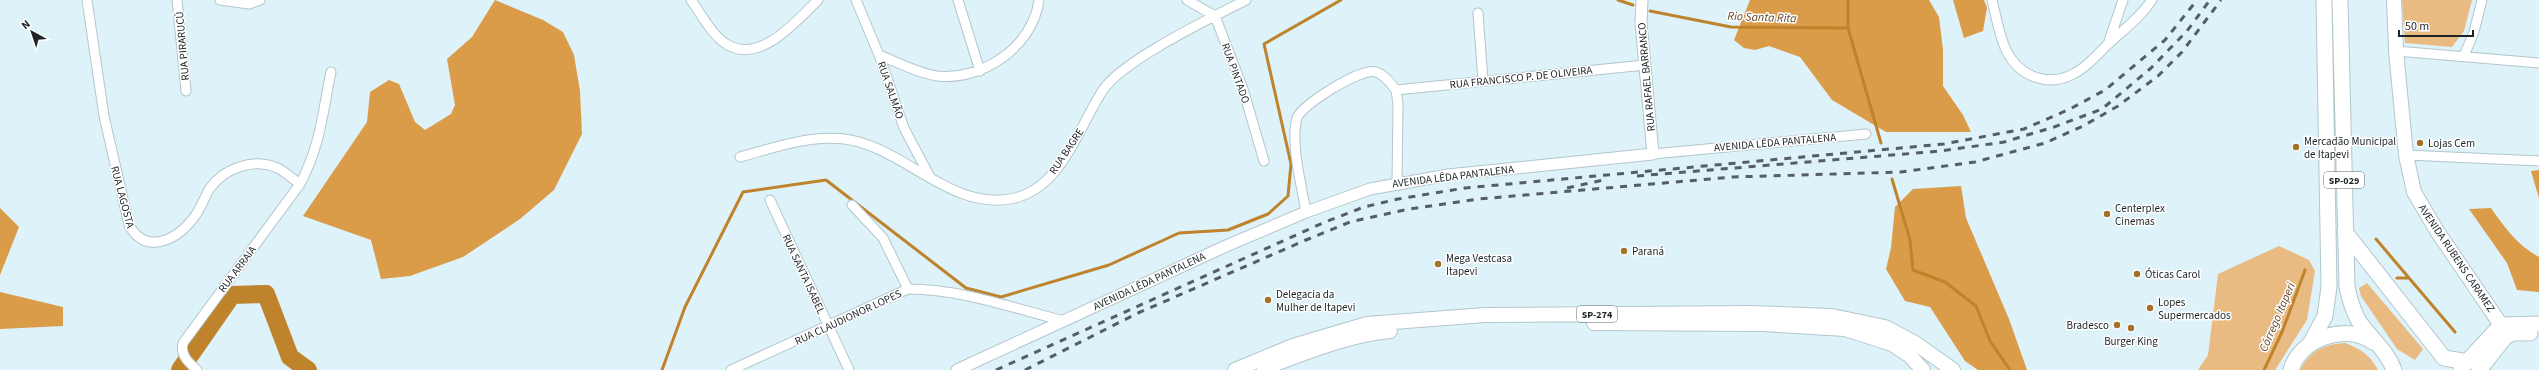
<svg xmlns="http://www.w3.org/2000/svg" width="2539" height="370" viewBox="0 0 2539 370" font-family="'Source Sans 3',sans-serif">
<style>
.green{fill:#e9bb82}
.forest{fill:#da9c49}
.lines{fill:none;stroke-linecap:round;stroke-linejoin:round}
.stream{stroke:#bf832b;stroke-width:3}
.river{stroke:#bf832b;stroke-width:18}
.minor-casing{stroke:#b3c6ce;stroke-width:11}
.tertiary-casing{stroke:#b3c6ce;stroke-width:13}
.primary-casing{stroke:#b3c6ce;stroke-width:16}
.trunk-casing{stroke:#b3c6ce;stroke-width:17}
.minor{stroke:#fff;stroke-width:9}
.tertiary{stroke:#fff;stroke-width:11}
.primary{stroke:#fff;stroke-width:14}
.trunk{stroke:#fff;stroke-width:15}
.rail{stroke:#545e63;stroke-width:3;stroke-dasharray:7 7;stroke-linecap:butt}
.poi-dot{fill:#a57129;stroke:#fff;stroke-width:1.5}
.labels{text-anchor:middle;stroke-width:3;stroke-linejoin:round;paint-order:stroke}
.shield{fill:#fff;stroke:#616668;stroke-width:1}
.shield-label{font-size:10px;font-weight:bold;fill:#1d2427}
.street-label{font-size:11px;fill:#1d2427;stroke:#fff}
.poi-label{font-size:11px;fill:#1d2427;stroke:#fff;text-anchor:start}
.water-label{font-size:12px;font-style:italic;fill:#624725;stroke:#fff}
</style>
<rect width="100%" height="100%" fill="#def2fa"/>
<path class="green" d="M2402,0H2472L2464,31L2452,47L2405,43Z
M2279,246L2309,260L2315,271L2307,320L2275,370H2198L2208,355L2218,274Z
M2367,283L2423,349L2415,360L2397,349L2361,296L2359,288Z
M2345,343C2361,349 2370,355 2378,370H2300C2310,351 2324,344 2345,343Z"/>
<path class="forest" d="M495,0L543,20L563,32L574,55L580,91L582,134L554,190L520,219L463,257L410,276L381,279L371,240L303,216L367,122L370,92L389,80L399,84L415,122L425,130L451,114L455,105L447,59L472,37Z
M1750,0H1929L1939,17L1943,50V86L1963,115L1971,132H1886L1832,100L1800,57L1769,46L1755,50L1744,48L1734,40Z
M1953,0H1984L1987,8L1983,31L1964,38Z
M2539,170V198L2531,171Z
M1961,186L1966,218L2009,319L2027,370H1978L1965,361L1930,307L1905,301L1886,269L1891,248L1895,207L1913,189Z
M0,208L19,227L0,275Z
M2491,208C2505,228 2517,245 2539,257V292L2517,290L2507,263L2469,209Z
M0,292L63,307V326L0,329Z"/>
<g class="lines">
<path class="stream" d="M1618,0L1633,5
M1650,11L1731,27L1848,28V0
M1848,28L1881,143
M1892,179L1910,240L1913,270L1945,282L1976,306L1990,341L2010,370
M2376,239L2409,278
M2397,278H2409L2455,332
M662,370L685,307L743,192L826,180L966,288L1001,297L1109,265L1179,233L1228,230L1268,214L1288,196L1291,164L1264,44L1341,0
M2264,370L2282,332L2305,270"/>
<path class="river" d="M180,370L232,295L266,294L290,357L308,370"/>
<defs>
<path id="minor" d="M87,0L104,116L129,225C145,254 174,242 192,220C200,211 204,198 210,188C224,169 252,158 275,167C284,170 292,179 300,184
M177,0L186,91
M220,0L249,4L260,0
M691,0C702,15 712,36 728,45C761,64 797,20 818,0
M856,0L879,55L904,128L930,177
M958,0L980,71
M1187,0L1215,16L1243,89L1264,161
M1992,0C1996,16 1999,35 2006,50C2019,77 2049,88 2075,73C2087,67 2097,55 2107,45C2123,30 2140,18 2152,0
M1478,13L1483,81
M2109,41L2123,0
M2396,51L2539,63
M879,55C897,62 917,73 937,76C982,81 1033,47 1039,0
M2464,56L2474,32L2482,0
M1396,90L1645,65
M1396,90L1398,104L1397,183
M1653,154L1866,134
M2406,155L2539,161
M740,157C773,148 808,135 844,139C904,146 951,213 1015,198C1063,186 1079,126 1103,90C1123,60 1211,18 1246,0
M770,200L849,370
M852,205L883,238L908,289
M1306,212C1302,187 1290,143 1297,118C1301,105 1362,67 1376,72C1385,75 1391,84 1396,90
M197,370C188,362 180,355 183,343L300,184C321,144 322,115 331,72
M731,370L908,289C961,289 1013,308 1064,321"/>
<path id="tertiary" d="M957,370L1226,246L1306,212L1370,189L1448,175L1653,154L1641,23L1642,0"/>
<path id="primary" d="M2394,0L2396,51L2406,155L2414,192L2437,231L2501,325
M1594,323L1762,324L1845,329L1892,344L1909,355L1923,370
M1264,368C1305,353 1347,335 1390,331
M1235,370L1293,346L1367,324L1485,315L1750,313L1832,316L1885,327L1915,343L1953,370"/>
<path id="trunk" d="M2340,0L2347,287C2350,301 2354,316 2363,327C2374,341 2388,353 2394,370
M2345,232L2444,358L2468,362
M2310,344L2325,316L2329,287L2324,0
M2461,368L2501,325L2539,324
M2291,370C2300,338 2346,323 2373,342
M2479,370L2506,336L2514,333H2530"/>
</defs>
<use href="#minor" class="minor-casing"/>
<use href="#tertiary" class="tertiary-casing"/>
<use href="#primary" class="primary-casing"/>
<use href="#trunk" class="trunk-casing"/>
<use href="#minor" class="minor"/>
<use href="#tertiary" class="tertiary"/>
<use href="#primary" class="primary"/>
<use href="#trunk" class="trunk"/>
<path class="rail" d="M1637,176L1941,151L2004,142L2054,127L2102,109L2151,68L2187,31L2210,0
M1567,188L1608,179
M996,370L1325,222L1364,207L1398,199L1465,188L1944,144L2024,129L2070,109L2105,90L2165,40L2197,0
M1025,370L1138,313L1306,240L1350,222L1409,209L1479,199L1733,177L1901,172L1975,162L2045,143L2083,126L2118,106L2158,76L2182,52L2221,0"/>
</g>
<g class="poi-dot">
<circle cx="2420" cy="143" r="4"/>
<circle cx="2296" cy="147" r="4"/>
<circle cx="2107" cy="214" r="4"/>
<circle cx="1624" cy="251" r="4"/>
<circle cx="1438" cy="264" r="4"/>
<circle cx="2137" cy="274" r="4"/>
<circle cx="1268" cy="300" r="4"/>
<circle cx="2150" cy="308" r="4"/>
<circle cx="2117" cy="325" r="4"/>
<circle cx="2131" cy="328" r="4"/>
</g>
<g class="labels">
<g class="shield">
<rect x="2324" y="172" width="40" height="16" rx="3"/>
<rect x="1577" y="306" width="40" height="16" rx="3"/>
</g>
<g class="shield-label">
<text x="2344" y="184">SP-029</text>
<text x="1597" y="318">SP-274</text>
</g>
<g class="street-label">
<text transform="translate(182 46) rotate(-95)" y="4">RUA PIRARUCÚ</text>
<text transform="translate(1236 73) rotate(70)" y="4">RUA PINTADO</text>
<text transform="translate(1521 77) rotate(-6)" y="4">RUA FRANCISCO P. DE OLIVEIRA</text>
<text transform="translate(1646 77) rotate(-95)" y="4">RUA RAFAEL BARRANCO</text>
<text transform="translate(891 90) rotate(71)" y="4">RUA SALMÃO</text>
<text transform="translate(1775 142) rotate(-5)" y="4">AVENIDA LÊDA PANTALENA</text>
<text transform="translate(1066 151) rotate(-56)" y="4">RUA BAGRE</text>
<text transform="translate(1453 176) rotate(-7)" y="4">AVENIDA LÊDA PANTALENA</text>
<text transform="translate(123 197) rotate(75)" y="4">RUA LAGOSTA</text>
<text transform="translate(2457 258) rotate(56)" y="4">AVENIDA RUBENS CARAMEZ</text>
<text transform="translate(237 269) rotate(-53)" y="4">RUA ARRAIA</text>
<text transform="translate(804 274) rotate(65)" y="4">RUA SANTA ISABEL</text>
<text transform="translate(1149 281) rotate(-25)" y="4">AVENIDA LÊDA PANTALENA</text>
<text transform="translate(848 317) rotate(-25)" y="4">RUA CLAUDIONOR LOPES</text>
</g>
<g class="poi-label">
<text x="2304" y="145">Mercadão Municipal<tspan x="2304" dy="13">de Itapevi</tspan></text>
<text x="2428" y="147">Lojas Cem</text>
<text x="2115" y="212">Centerplex<tspan x="2115" dy="13">Cinemas</tspan></text>
<text x="1632" y="255">Paraná</text>
<text x="1446" y="262">Mega Vestcasa<tspan x="1446" dy="13">Itapevi</tspan></text>
<text x="2145" y="278">Óticas Carol</text>
<text x="1276" y="298">Delegacia da<tspan x="1276" dy="13">Mulher de Itapevi</tspan></text>
<text x="2158" y="306">Lopes<tspan x="2158" dy="13">Supermercados</tspan></text>
<text x="2109" y="329" text-anchor="end">Bradesco</text>
<text x="2131" y="345" text-anchor="middle">Burger King</text>
</g>
<g class="water-label">
<text transform="translate(1762 17) rotate(2)" y="4">Rio Santa Rita</text>
<text transform="translate(2277 317) rotate(-67)" y="4">Córrego Itaperi</text>
</g>
</g>
<g transform="translate(32 32) rotate(320)" stroke="#ffffff" stroke-width="3" paint-order="stroke">
<path d="M0-3L7 15L0 10L-7 15Z" fill="#1d2427"/>
<text y="-6" font-size="11" font-weight="bold" text-anchor="middle" fill="#1d2427">N</text>
</g>
<path d="M2399 30v6h74v-6" fill="none" stroke="#1d2427" stroke-width="2"/>
<text x="2405" y="30" font-size="12" fill="#1d2427" stroke="#ffffff" stroke-width="3" paint-order="stroke">50 m</text>
</svg>
